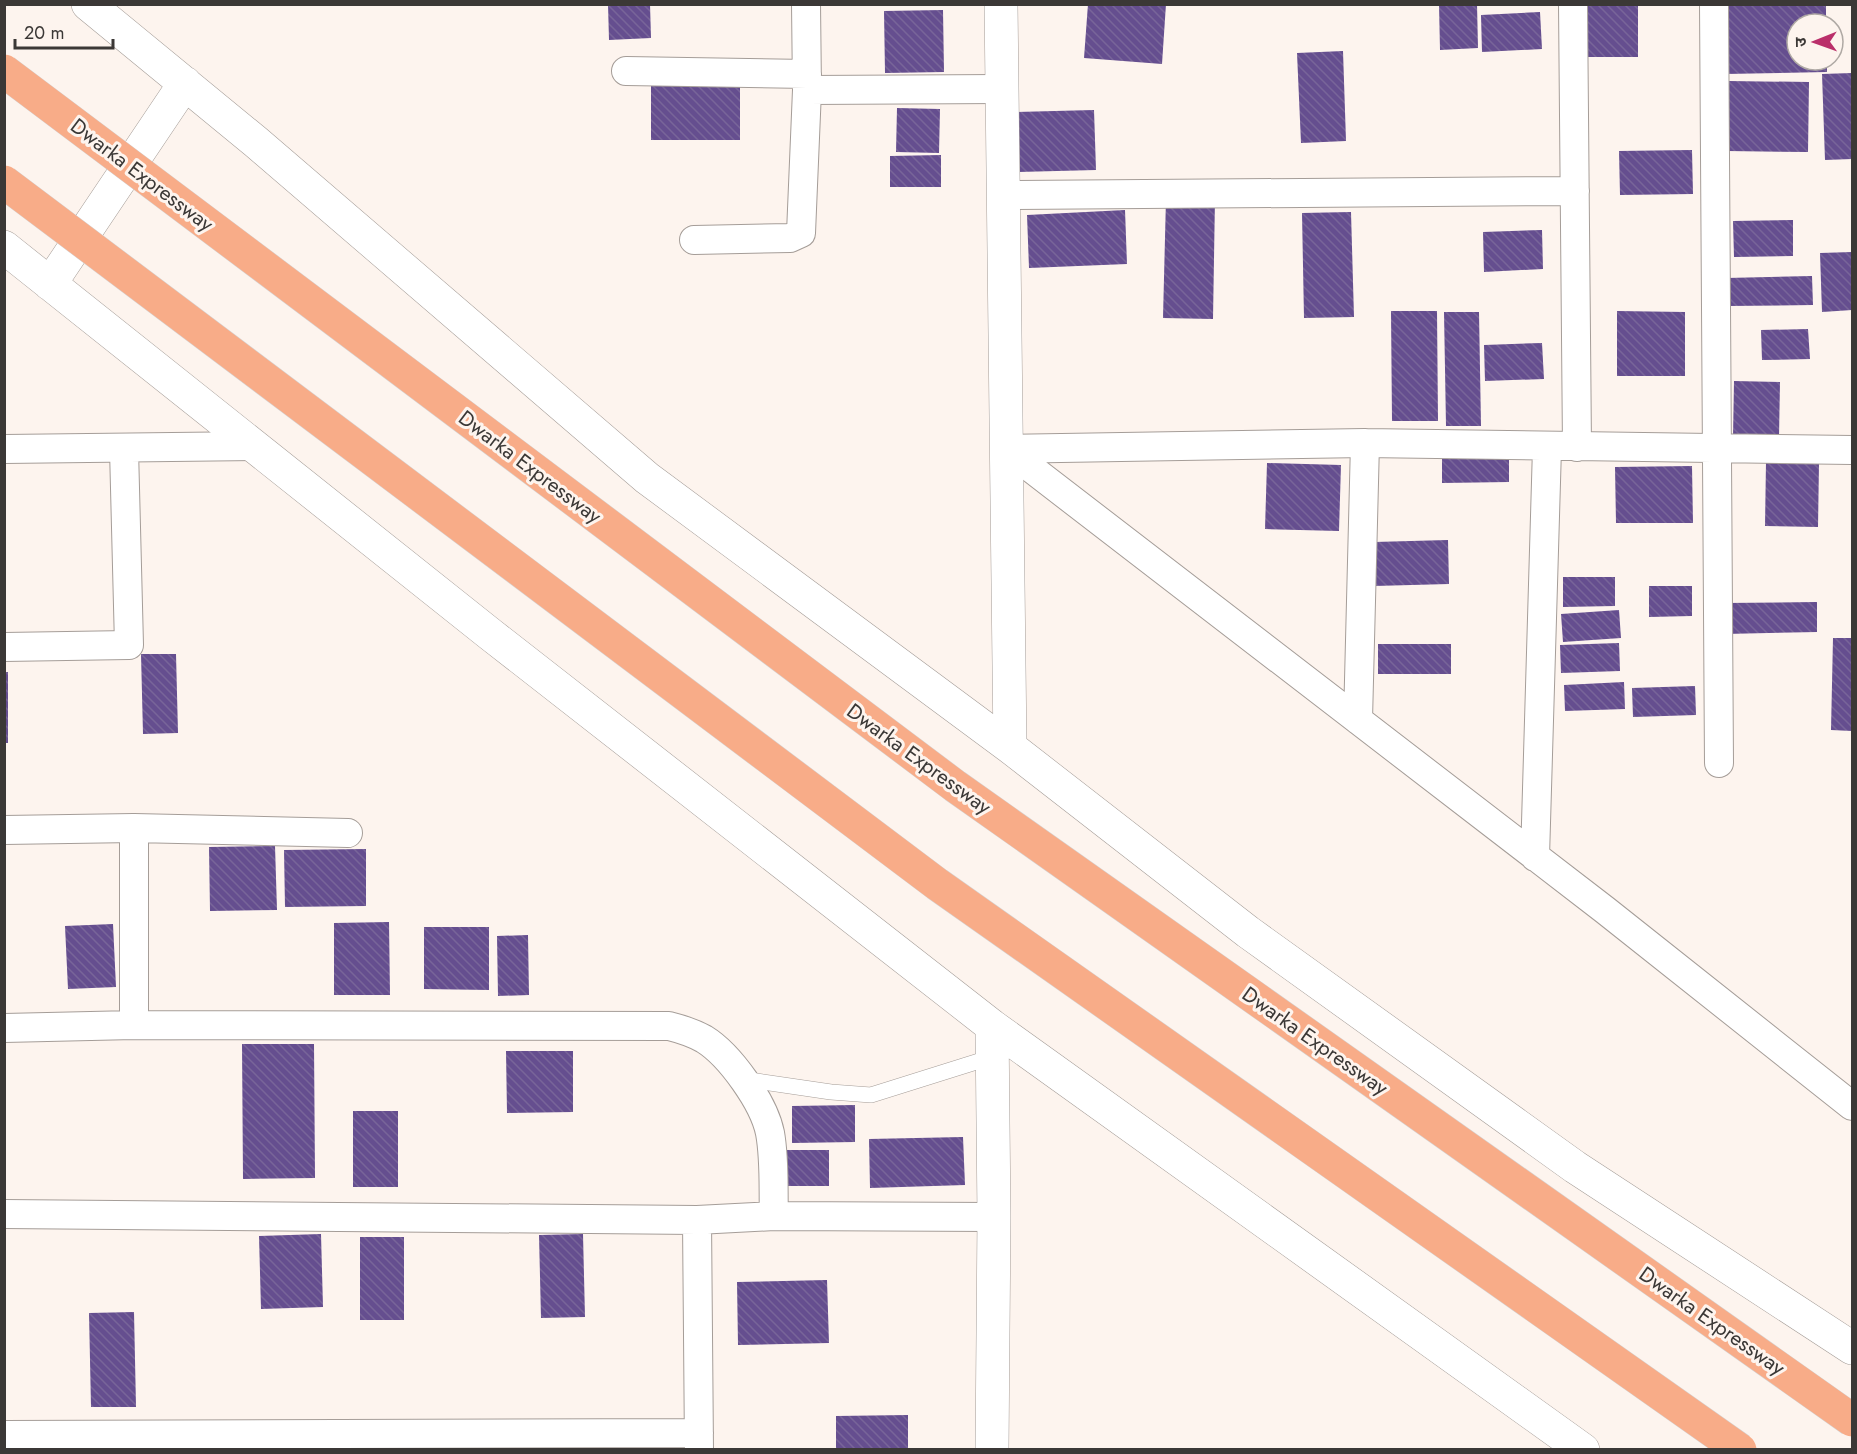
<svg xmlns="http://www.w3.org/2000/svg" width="1857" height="1454" viewBox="0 0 1857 1454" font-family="Jost,'Noto Sans Devanagari',sans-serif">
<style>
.building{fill:url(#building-back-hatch)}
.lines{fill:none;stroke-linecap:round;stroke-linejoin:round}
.service-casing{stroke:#a59d98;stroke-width:16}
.minor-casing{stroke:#a59d98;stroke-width:30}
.tertiary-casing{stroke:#a59d98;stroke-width:34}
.service{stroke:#fff;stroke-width:15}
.minor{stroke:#fff;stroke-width:28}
.tertiary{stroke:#fff;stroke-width:33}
.trunk-bridge-casing{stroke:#d4d3d3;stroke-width:34;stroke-linecap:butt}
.trunk-bridge{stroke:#f8ac88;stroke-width:33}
.labels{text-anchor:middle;stroke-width:6;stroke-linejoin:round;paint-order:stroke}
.street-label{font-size:21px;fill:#3b3836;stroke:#fdf4ee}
</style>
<defs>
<pattern id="building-back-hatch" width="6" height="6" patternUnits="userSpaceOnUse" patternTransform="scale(1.5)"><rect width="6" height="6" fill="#654e8f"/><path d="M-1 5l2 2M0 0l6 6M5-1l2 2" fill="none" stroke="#786599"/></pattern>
</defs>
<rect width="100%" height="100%" fill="#fdf4ee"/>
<path class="building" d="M608,4H650L651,38L609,40Z
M1088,4H1166L1162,64L1084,58Z
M1439,4H1477L1478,48L1440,50Z
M1588,4H1638V57H1588Z
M1723,4H1826V24H1797V60H1827V72L1725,74Z
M943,10L944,72L885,73L884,11Z
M1540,12L1542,49L1482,52L1481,15Z
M1343,51L1346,141L1301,143L1297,53Z
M1852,73V159L1825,160L1822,74Z
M651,78H740V140H651Z
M1728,81L1809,82L1808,152L1727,151Z
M897,108L940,109L939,153L896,152Z
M1094,110L1096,170L1018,172L1016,112Z
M1692,150L1693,194L1620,195L1619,151Z
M941,155V187H890V156Z
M1166,198H1215L1213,319L1163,318Z
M1125,210L1127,264L1029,268L1027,215Z
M1351,212L1354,317L1304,318L1302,213Z
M1793,220V256L1734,257L1733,221Z
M1542,230L1543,269L1484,272L1483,232Z
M1852,252V310L1822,312L1820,253Z
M1812,276L1813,305L1727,306L1726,278Z
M1391,311H1437L1438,421H1392Z
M1617,311L1685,312V376H1617Z
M1444,312H1479L1481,426H1446Z
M1808,329L1810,359L1762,360L1761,330Z
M1542,343L1544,379L1485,381L1484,345Z
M1734,381L1780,382L1779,437H1733Z
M1509,453V482L1442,483V455Z
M1766,462L1819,463L1818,527L1765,526Z
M1267,463L1341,465L1339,531L1265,529Z
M1692,466L1693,523H1616L1615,467Z
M1448,540L1449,584L1374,586V542Z
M1563,577H1615V606L1563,607Z
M1649,586H1692V616L1649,617Z
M1817,602V632L1724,634V603Z
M1619,610L1621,638L1563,642L1561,614Z
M1833,638H1852V731L1831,730Z
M1619,643L1620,671L1561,673L1560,645Z
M1378,644H1451V674H1378Z
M141,654H176L178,733L143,734Z
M4,672H8V743H4Z
M1624,682L1625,709L1565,711L1564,685Z
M1695,686L1696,715L1633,717L1632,688Z
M275,846L277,910L210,911L209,847Z
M366,849V906L285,907L284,850Z
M389,922L390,995H334V923Z
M113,924L116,987L68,989L65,926Z
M424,927H489V990L424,989Z
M528,935L529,995L498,996L497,936Z
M242,1044H314L315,1178L243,1179Z
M506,1051H573V1112L507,1113Z
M855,1105V1142L792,1143V1106Z
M353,1111H398V1187H353Z
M963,1137L965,1185L870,1188L869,1139Z
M783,1150H829V1186H783Z
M321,1234L323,1307L261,1309L259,1236Z
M583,1234L585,1317L541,1318L539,1235Z
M360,1237H404V1320H360Z
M827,1280L829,1343L738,1345L737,1282Z
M134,1312L136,1407H91L89,1313Z
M908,1415V1450H836V1416Z
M140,1447H189V1450H140Z"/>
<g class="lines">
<defs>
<path id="service" d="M743,1079L831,1092L871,1095L992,1057"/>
<path id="minor" d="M1573,4L1577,447
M1714,4L1719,763
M626,71L807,74
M807,90L1002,89
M1003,195L1575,191
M694,240L790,238L801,233L807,90L806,4
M4,449L256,446
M1006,449L1605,910L1852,1106
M1006,449L1365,443L1852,450
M4,647L129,645L124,449
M1358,720L1365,443
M4,830L134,828L348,833
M1535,857L1547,448
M134,1025V828
M4,1028L134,1025L669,1026C681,1029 693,1033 704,1039C730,1055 764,1103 770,1133C775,1160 773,1189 774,1216
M4,1214L697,1220L774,1216L994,1217
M697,1220L699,1450
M4,1435L699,1433"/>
<path id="tertiary" d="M88,4L256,142L647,478L1010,747L1248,932L1575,1167L1852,1348
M1001,4L1010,747
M4,247L490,634L992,1026L1583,1450
M50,284L185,83
M992,1026L994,1217L992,1450"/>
</defs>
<use href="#service" class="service-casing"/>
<use href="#minor" class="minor-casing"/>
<use href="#tertiary" class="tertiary-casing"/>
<use href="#service" class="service"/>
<use href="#minor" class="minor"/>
<use href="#tertiary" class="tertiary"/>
<defs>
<path id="trunk-bridge" d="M4,71L955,786L1852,1420
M4,182L937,884L1740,1450"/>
</defs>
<use href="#trunk-bridge" class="trunk-bridge-casing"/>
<use href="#trunk-bridge" class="trunk-bridge"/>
</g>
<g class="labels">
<g class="street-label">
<text transform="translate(142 175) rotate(37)" y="7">Dwarka Expressway</text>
<text transform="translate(530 467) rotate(37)" y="7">Dwarka Expressway</text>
<text transform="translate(919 759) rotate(36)" y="7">Dwarka Expressway</text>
<text transform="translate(1315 1041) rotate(35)" y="7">Dwarka Expressway</text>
<text transform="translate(1712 1321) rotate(35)" y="7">Dwarka Expressway</text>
</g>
</g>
<rect width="1857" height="1454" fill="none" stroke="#3b3836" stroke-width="12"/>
<g transform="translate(1815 42) rotate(269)"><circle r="28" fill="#fdf4ee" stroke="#afa9a4" stroke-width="1.5"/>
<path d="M0-4.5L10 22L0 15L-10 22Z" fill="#ba2f6a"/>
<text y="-9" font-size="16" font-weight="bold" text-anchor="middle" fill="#3b3836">उ</text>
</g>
<path d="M15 39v9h98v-9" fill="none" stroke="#3b3836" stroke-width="3"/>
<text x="24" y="39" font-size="18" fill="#3b3836" stroke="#fdf4ee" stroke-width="4.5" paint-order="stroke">20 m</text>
</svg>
